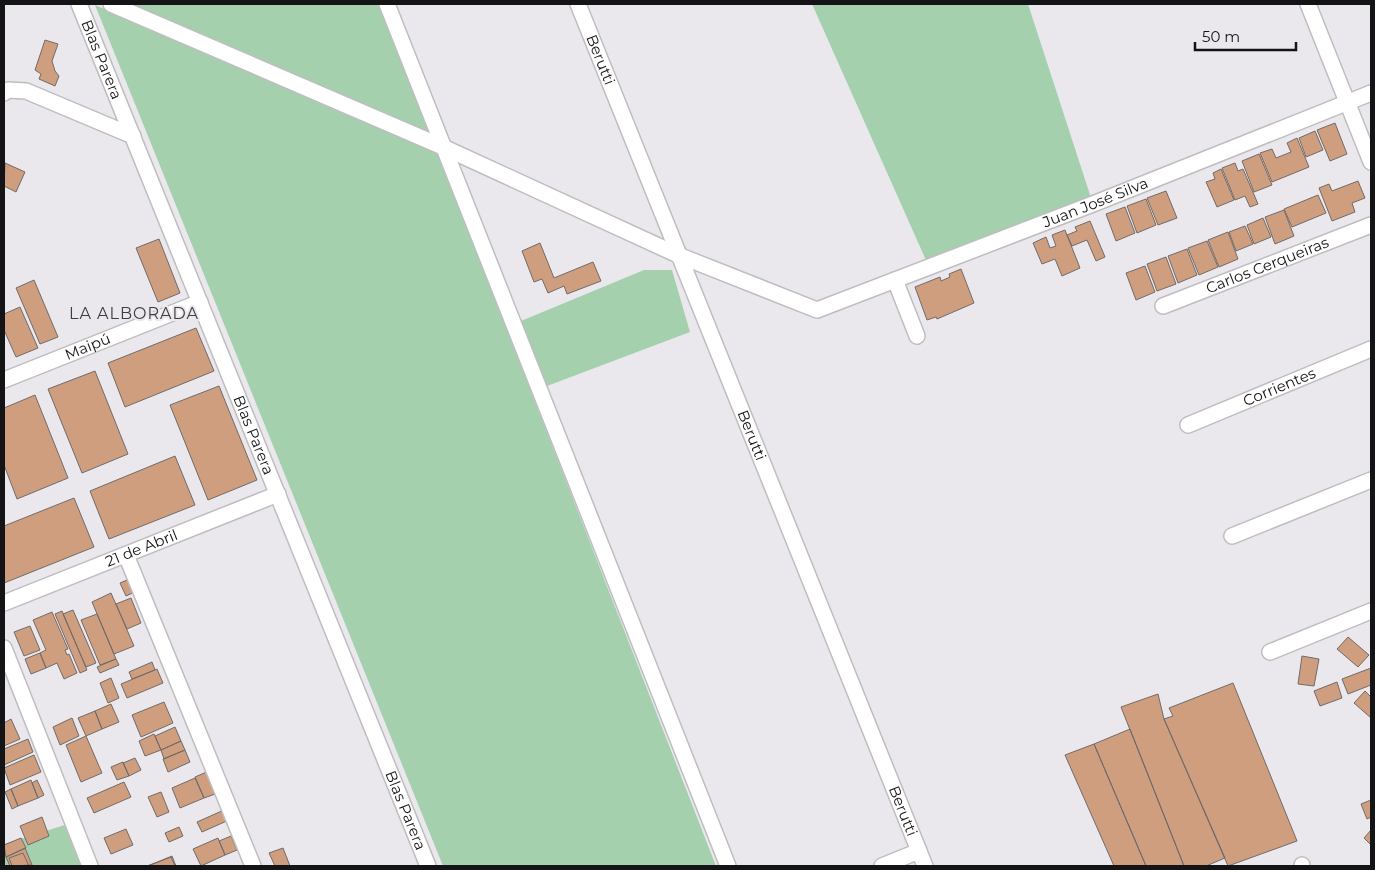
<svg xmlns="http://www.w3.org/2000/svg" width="1375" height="870" viewBox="0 0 1375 870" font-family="Montserrat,sans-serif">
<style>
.green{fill:#a4d0ae}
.building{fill:#ce9e7f;stroke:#706b69}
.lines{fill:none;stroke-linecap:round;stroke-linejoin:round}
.minor-casing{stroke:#c0bdc1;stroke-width:18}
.minor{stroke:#fff;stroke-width:15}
.labels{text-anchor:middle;stroke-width:4;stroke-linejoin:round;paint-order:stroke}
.street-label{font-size:15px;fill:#141315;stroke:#ebe8ed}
.neighbourhood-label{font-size:16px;letter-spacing:1px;fill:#3e3c3f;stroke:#ebe8ed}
</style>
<rect width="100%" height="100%" fill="#ebe8ed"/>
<path class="green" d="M111,4H386L443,147Z
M812,4H1028L1093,204L929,267Z
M95,5L437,150L716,866H443Z
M644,270H672L690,332L547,386L521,321Z
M68,824L85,866H4V844Z"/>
<path class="building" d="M45,40L58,44L52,61L55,71L59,76L55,86L39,79L41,74L35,70Z
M1335,123L1347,154L1330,161L1317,130Z
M1315,131L1323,150L1306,157L1299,138Z
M1297,138L1309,167L1272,182L1260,153L1272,149L1276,158L1291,152L1287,143Z
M1259,154L1272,185L1254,192L1242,161Z
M5,163L25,172L16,192L4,186Z
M1235,163L1238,171L1243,169L1258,204L1250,207L1245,196L1235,200L1222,168Z
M1221,169L1234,200L1217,207L1206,182L1215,179L1213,173Z
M1358,181L1365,198L1352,203L1355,212L1332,221L1319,188L1329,184L1332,191Z
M1166,191L1177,218L1158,225L1147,198Z
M1318,195L1326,213L1292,227L1284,209Z
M1146,199L1156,225L1137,233L1127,206Z
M1125,207L1135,233L1116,241L1106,214Z
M1284,210L1294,236L1275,244L1265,217Z
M1263,218L1271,237L1254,244L1247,225Z
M1090,221L1105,257L1096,261L1087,240L1072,246L1067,235L1077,231L1075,227Z
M1245,226L1253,244L1236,251L1229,232Z
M1065,230L1080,268L1062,276L1055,259L1042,264L1033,243L1046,237L1050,248L1056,246L1052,235Z
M1228,232L1238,259L1219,267L1208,240Z
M159,239L180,293L158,302L136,248Z
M1207,241L1218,267L1199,275L1188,248Z
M540,243L554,278L593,262L601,281L567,294L564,286L548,293L542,279L534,282L522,251Z
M1187,249L1197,275L1178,283L1168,256Z
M1166,257L1176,284L1157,291L1147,264Z
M1145,266L1155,292L1136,300L1126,273Z
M961,269L974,303L937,319L936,317L927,320L915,287L940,277L941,281L950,277L949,274Z
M34,280L58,337L40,344L16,288Z
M20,307L38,348L16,357L4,330V314Z
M196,328L214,371L125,407L108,363Z
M95,371L128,454L82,473L48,389Z
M219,386L257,480L208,500L170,405Z
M35,395L68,478L17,499L4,465V408Z
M175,456L195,505L109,539L90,491Z
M74,498L94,547L4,583V526Z
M134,577L139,590L126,596L120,583Z
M111,593L134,646L114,654L92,602Z
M131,598L141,623L127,629L116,604Z
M73,610L96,663L86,667L63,614Z
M62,611L87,670L80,673L55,614Z
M52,612L68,649L65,650L67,655L69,654L77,673L64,679L57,663L46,668L40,653L46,650L33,620Z
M97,614L116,659L100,665L81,620Z
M30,626L40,650L24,656L14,632Z
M1348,637L1369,655L1358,667L1337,649Z
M40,653L46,668L31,674L25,659Z
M1302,656L1319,659L1314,686L1298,684Z
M116,659L119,665L100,673L97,667Z
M152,662L155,670L132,679L129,672Z
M1371,668V685L1348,694L1342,679Z
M157,669L163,683L127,698L121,684Z
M111,678L119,698L108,703L100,683Z
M1337,682L1342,698L1320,706L1314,691Z
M1233,683L1297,841L1228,866L1164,719L1173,716L1169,708Z
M1365,691L1371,697V718L1354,703Z
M1158,694L1164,719L1225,858L1206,866H1184L1121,707Z
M164,702L173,723L141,737L132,715Z
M111,704L119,722L102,729L95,711Z
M95,711L102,729L86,736L78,718Z
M72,718L79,736L60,745L53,727Z
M11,719L20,739L4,746V723Z
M175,727L181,741L161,750L155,736Z
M1130,729L1184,866H1146L1094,744Z
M154,734L161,750L145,756L139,741Z
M86,736L102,773L81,782L66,745Z
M28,739L33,752L4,765V749Z
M181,741L185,750L164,759L161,750Z
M1094,744L1146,866H1114L1065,755Z
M185,750L190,762L168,772L163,759Z
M34,755L41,772L10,785L4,768Z
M135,758L141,770L129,776L123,763Z
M123,762L129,776L117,780L111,767Z
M209,771L218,793L204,798L195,777Z
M195,778L204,798L180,808L172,788Z
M31,780L38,798L18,806L11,789Z
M37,780L44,795L38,798L32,783Z
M124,782L131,797L94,813L87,798Z
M11,789L18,806L12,809L5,792Z
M161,792L169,812L157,817L148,797Z
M1371,800V817L1367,819L1361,804Z
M224,810L229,820L202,832L197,822Z
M42,817L49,836L28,845L20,826Z
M179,827L183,836L169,842L165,833Z
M126,829L133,845L111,854L104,838Z
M1371,830V845L1364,838Z
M231,836L237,850L225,855L219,841Z
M21,838L26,848L6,857L4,845Z
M218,838L225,855L201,866L193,849Z
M25,848L32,865L10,866L6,857Z
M283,848L290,866H275L269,853Z
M23,853L29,866H12L9,858Z
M172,856L176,866H148Z
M171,857L175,866H147Z"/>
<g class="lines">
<defs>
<g id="minor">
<path id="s1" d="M79,4L428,866"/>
<path id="s2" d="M111,4L443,147L678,255L817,310L1093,204L1371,93"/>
<path d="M387,4L728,866"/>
<path id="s3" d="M578,4L925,866"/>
<path d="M1308,4L1371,162"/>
<path d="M4,93L8,90L26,91L133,136"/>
<path d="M895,280L917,336"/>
<path id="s4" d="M1163,306L1371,225"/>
<path id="s5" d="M4,380L200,302"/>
<path id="s6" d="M1188,425L1371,349"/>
<path d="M1232,536L1371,480"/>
<path d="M126,555L253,866"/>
<path id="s7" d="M4,603L278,494"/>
<path d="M4,648L90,866"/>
<path d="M1270,652L1371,611"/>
<path d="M1302,865V866"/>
<path d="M882,866L919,851"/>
</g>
</defs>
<use href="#minor" class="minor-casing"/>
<use href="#minor" class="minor"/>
</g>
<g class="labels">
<g class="street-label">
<text dy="5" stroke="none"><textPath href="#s1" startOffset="60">Blas Parera</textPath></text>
<text dy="5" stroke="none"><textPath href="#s3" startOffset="60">Berutti</textPath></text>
<text dy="5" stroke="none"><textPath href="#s2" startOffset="1068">Juan José Silva</textPath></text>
<text dy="5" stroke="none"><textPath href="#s4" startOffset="112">Carlos Cerqueiras</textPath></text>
<text dy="5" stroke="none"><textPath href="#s5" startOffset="90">Maipú</textPath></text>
<text dy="5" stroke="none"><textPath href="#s6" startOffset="99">Corrientes</textPath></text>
<text dy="5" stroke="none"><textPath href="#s1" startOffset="465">Blas Parera</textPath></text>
<text dy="5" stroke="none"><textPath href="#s3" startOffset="465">Berutti</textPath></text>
<text dy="5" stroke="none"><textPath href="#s7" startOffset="148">21 de Abril</textPath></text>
<text dy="5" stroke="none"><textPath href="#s1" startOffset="870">Blas Parera</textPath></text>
<text dy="5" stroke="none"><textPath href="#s3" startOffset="870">Berutti</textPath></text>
</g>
<g class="neighbourhood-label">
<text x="134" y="319">LA ALBORADA</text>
</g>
</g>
<rect width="1375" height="870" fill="none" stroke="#141315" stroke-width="10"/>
<path d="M1195 42v8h101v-8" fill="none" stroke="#141315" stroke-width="2.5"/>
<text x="1202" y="42" font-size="15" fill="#141315" stroke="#ebe8ed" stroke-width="4" paint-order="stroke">50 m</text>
</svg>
